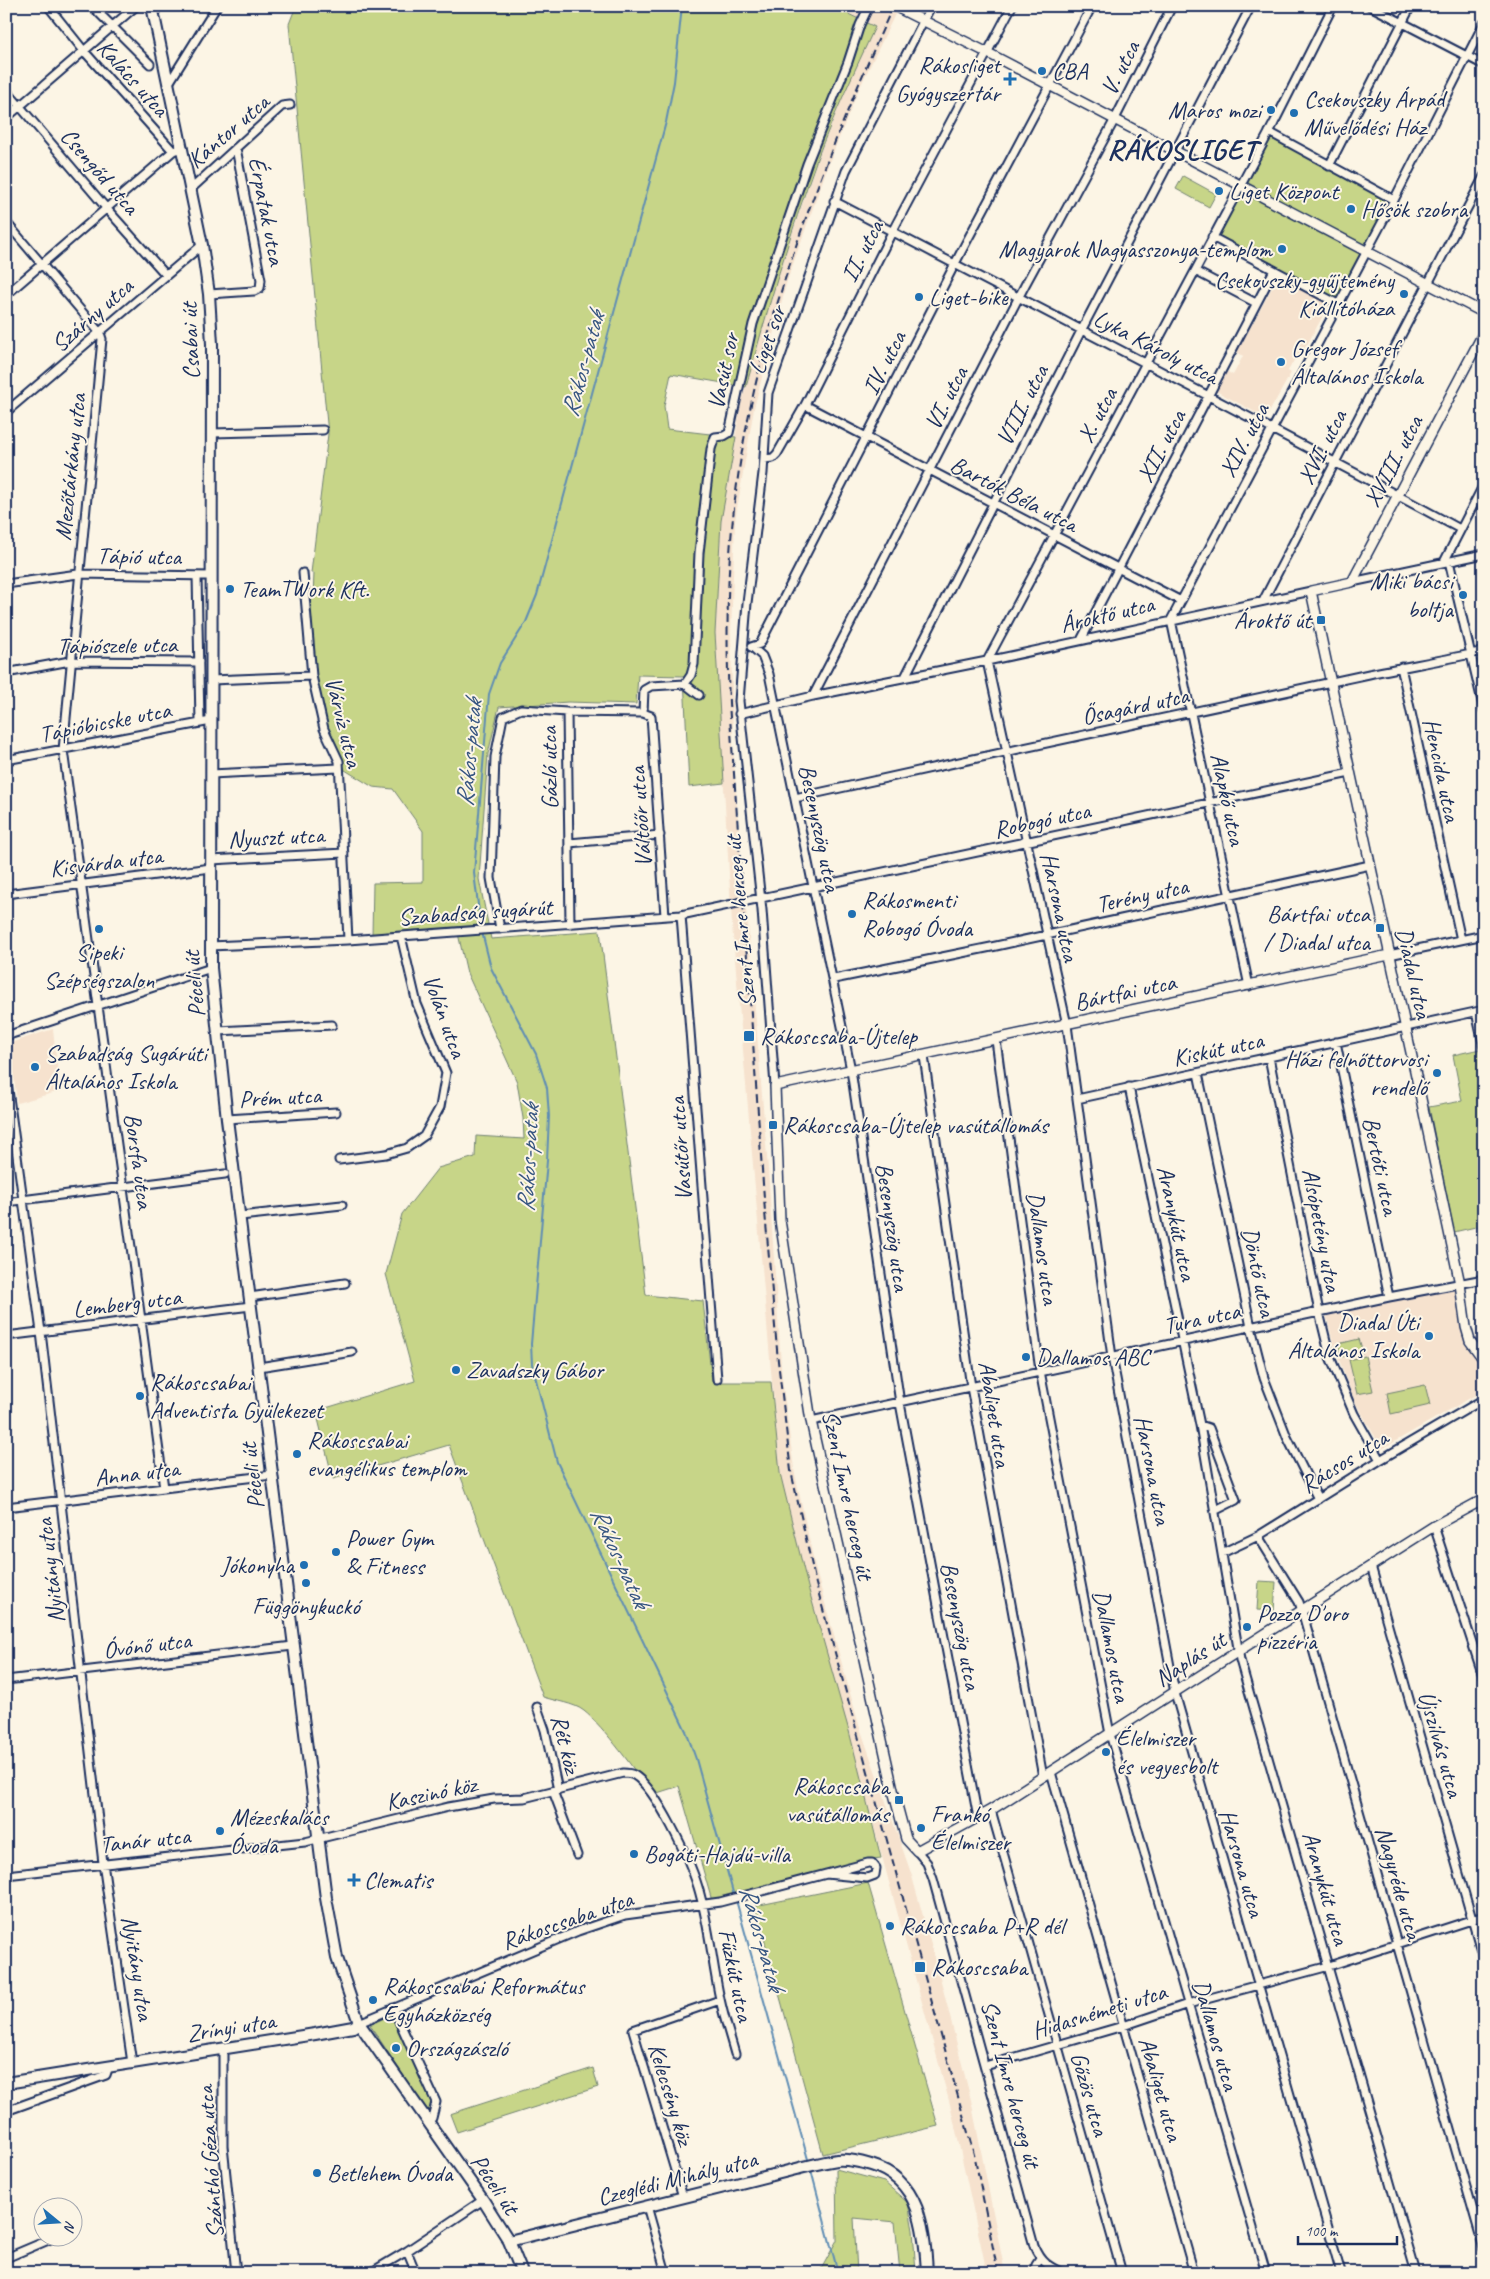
<svg xmlns="http://www.w3.org/2000/svg" width="1490" height="2279" viewBox="0 0 1490 2279" font-family="Caveat,sans-serif">
<style>
.built{fill:#f6e2ce}
.green{fill:#c7d588;stroke:#718273}
.lines{fill:none;stroke-linecap:round;stroke-linejoin:round}
.stream{stroke:#5f8db4;stroke-width:2}
.minor-casing{stroke:#1b2f5e;stroke-width:11}
.tertiary-casing{stroke:#1b2f5e;stroke-width:12}
.secondary-casing{stroke:#1b2f5e;stroke-width:14}
.minor{stroke:#fcf5e5;stroke-width:7}
.tertiary{stroke:#fcf5e5;stroke-width:9}
.secondary{stroke:#fcf5e5;stroke-width:10}
.rail{stroke:#1b2f5e;stroke-width:2;stroke-dasharray:8 4;stroke-linecap:butt}
.poi-dot{fill:#1f6fb2;stroke:#fcf5e5;stroke-width:2}
.labels{text-anchor:middle;stroke-width:4;stroke-linejoin:round;paint-order:stroke}
.poi-label{font-size:24px;fill:#1b2f5e;stroke:#fcf5e5;text-anchor:start}
.street-label{font-size:24px;fill:#1b2f5e;stroke:#fcf5e5}
.water-label{font-size:25px;font-style:italic;fill:#375682;stroke:#fcf5e5}
.district-label{font-size:29px;font-weight:bold;letter-spacing:1px;fill:#1b2f5e;stroke:#fcf5e5}
</style>
<rect width="100%" height="100%" fill="#fcf5e5"/>
<filter id="ink" filterUnits="userSpaceOnUse"><feTurbulence type="fractalNoise" baseFrequency=".02" numOctaves="2"/><feDisplacementMap in="SourceGraphic" scale="10" xChannelSelector="R" yChannelSelector="G"/><feConvolveMatrix kernelMatrix="1 2 1 2 8 2 1 2 1" color-interpolation-filters="sRGB"/></filter>
<g filter="url(#ink)">
<path class="built" d="M832,6H899L858,91L829,163L787,281L754,408L735,521L731,632L733,746L743,893L748,923L768,1169L782,1379L794,1469L816,1571L859,1725L911,1873L939,1973L971,2100L1005,2273H987L951,2108L808,1587L780,1473L732,925L715,633L721,521L741,403L777,278L818,158L847,86L875,27Z
M1279,275L1330,303L1301,356L1297,355L1288,371L1291,373L1266,418L1216,391L1226,371L1233,375L1243,356L1237,352Z
M53,1029L60,1091L17,1103L10,1043Z
M1454,1286L1463,1335L1484,1368V1390L1382,1449L1353,1398L1334,1346L1326,1314Z"/>
<path class="green" d="M296,6H832L875,27C855,70 834,114 817,159C790,234 767,310 746,387L671,374L664,406L667,429L736,437L721,521L715,633L724,783L689,787L684,676L638,675L636,704L568,702L499,707L488,754L479,879L491,939L600,931L646,1295L703,1301L712,1382H771L780,1473L808,1587L849,1731L881,1858L866,1860L712,1901L679,1786L651,1795C638,1773 603,1726 584,1711C574,1703 555,1701 543,1697L449,1445L333,1479L316,1411L415,1381L386,1274L402,1214L438,1168L475,1157L476,1136L524,1139L523,1118L517,1082L467,973L457,929L372,935L373,883L423,882V831L393,789L373,787L345,770L327,729L315,678L308,600L313,598L314,573H311L328,434L289,24Z
M1269,132L1394,200L1338,304L1212,237Z
M1183,176L1216,194L1209,207L1176,189Z
M1480,1049L1484,1065V1225L1454,1232L1429,1107L1462,1101L1453,1055Z
M1359,1339L1363,1352L1341,1357L1338,1344Z
M1365,1356L1373,1391L1357,1394L1349,1360Z
M1425,1385L1430,1405L1391,1414L1387,1393Z
M1259,1581L1276,1582L1274,1611L1257,1610Z
M868,1883L938,2126L823,2154L755,1906Z
M392,2014L433,2103L432,2109L429,2114L370,2025Z
M593,2068L598,2087L457,2132L450,2114Z
M836,2169L884,2182L908,2203L913,2230L916,2273H900L895,2222L854,2218L857,2273H819L837,2240Z"/>
<g class="lines">
<path class="stream" d="M481,928L474,873L489,694L500,663L526,622L537,595L666,122L674,82L682,6
M482,932L491,968L536,1054L547,1088L549,1116L547,1161L531,1344L532,1364L557,1462L686,1731L696,1759L734,1896
M736,1900L809,2163
M811,2170L838,2273"/>
<defs>
<path id="minor" d="M48,6L84,51L173,151
M92,6L150,64
M1333,6L1274,123L987,661L1067,1025L1112,1357L1175,1693L1341,2273
M1370,6L1484,65
M169,83L217,6
M6,90L107,209L166,275
M6,118L136,6
M1269,132L1394,200
M1329,166L1411,6
M191,189L282,106L290,105
M834,201C1043,311 1253,417 1460,529
M6,222L100,333L102,339L63,750L164,1488
M1212,237L1338,304
M1195,271L1256,303
M209,294L254,291L260,288L261,280L236,148
M6,295L173,151L183,148
M805,405L1181,601
M6,412L202,245
M212,433L323,430
M764,459L773,458L777,454L805,405L892,232L1012,6
M1449,561L1484,710
M1444,562L1484,484
M303,573L312,676L324,729L339,761L348,940
M197,576L200,722
M1352,582L1484,554
M6,584L78,574L212,576
M1263,601L1484,176
M1081,640L1274,270
M751,647L760,644L961,252L1092,6
M753,648L762,656L769,674L851,1070L900,1403L978,1818
M1401,667L1461,940
M6,673L70,661L199,662
M905,677L1081,331L1251,6
M211,680L312,676
M685,684L699,695
M813,696L1025,285L1115,119L1172,6
M567,712L570,924
M643,713L644,690L651,686L685,684L691,675L694,664L699,553L711,449L715,437L724,436L729,433L753,324L807,164L848,62L860,25L869,6
M739,714L813,696L987,661L1311,591
M6,760L211,721
M211,774L339,768
M795,798C986,755 1177,716 1369,674C1407,666 1446,660 1484,651
M569,843L660,835
M211,860L344,853
M6,894L211,868
M681,915L717,1379
M500,929L491,878L495,757L503,717L521,709L567,712L643,713L651,716L665,916
M210,946L348,940L681,915L1350,773
M1389,955L1484,935
M834,979L996,946L1370,865
M1249,986L1171,620L1394,200L1484,23
M1476,1012L1484,1048
M218,1031L332,1025
M6,1036L211,968
M996,1040L1040,1371L1110,1734L1266,2273
M1336,1042L1389,1297
M924,1056L971,1387L1043,1777
M1269,1057L1319,1312L1330,1357L1354,1414L1380,1460
M1198,1073L1251,1327L1264,1378L1287,1437L1318,1499
M6,1075L41,1332L103,1863L132,2063
M775,1086L762,910L739,701L747,603L763,473L768,393L846,171L931,6
M1129,1087L1200,1425L1240,1660L1416,2273
M1077,1099L1484,1010
M227,1119L336,1112
M339,1160L386,1154L407,1148L424,1136L440,1107L446,1073L417,1004L401,936
M6,1202L225,1174
M240,1216L342,1205
M250,1297L345,1283
M6,1336L251,1306
M259,1367L352,1352
M811,1421L1389,1297L1484,1279
M1200,1425L1209,1428L1236,1500L1216,1510
M6,1507L272,1475
M1434,1526L1484,1679
M1258,1536L1299,1602L1302,1611L1484,2249
M1222,1553L1258,1536L1380,1460L1484,1399
M1371,1566L1484,1961
M6,1680L293,1646
M537,1707L545,1730L558,1790
M1051,1772L1194,2273
M553,1791L577,1855
M991,1810L1122,2273
M917,1851L927,1863L933,1879L1034,2246C1040,2261 1049,2267 1063,2273
M6,1875L305,1842L448,1807L494,1799L524,1798L623,1773C627,1773 630,1773 634,1775C657,1789 690,1861 698,1887C709,1923 712,1962 720,1999C724,2018 730,2036 735,2054
M393,2008L436,2102L432,2118L428,2122
M359,2023L578,1931L625,1915L720,1902L868,1863H872L876,1868L875,1875L867,1878L826,1874
M223,2049V2146L236,2273
M985,2066L1123,2026L1188,2004L1329,1966L1484,1916
M6,2111L106,2075L109,2066
M683,2197L633,2030L720,2000
M647,2206L666,2273
M407,2251L416,2273
M6,2258L58,2236
M6,2272L7,2273
M370,2273L407,2251L483,2200
M1035,2273L1036,2265L1040,2259"/>
<path id="tertiary" d="M894,6L988,53L1484,313
M1484,332L1352,582L1311,591L1420,1094L1460,1284L1466,1327L1470,1341L1484,1360
M1389,955L775,1086L780,1220L811,1421L894,1794L906,1839L917,1851L991,1810L1371,1566L1434,1526L1484,1499"/>
<path id="secondary" d="M152,6L202,245L209,294L212,344L211,968L227,1119L326,1898L337,1958L359,2023L483,2200L509,2241L522,2273
M6,2083L315,2034L353,2027L359,2023
M509,2241L796,2169C809,2166 823,2162 837,2160C849,2159 860,2162 871,2165C920,2179 925,2230 927,2273"/>
</defs>
<use href="#minor" class="minor-casing"/>
<use href="#tertiary" class="tertiary-casing"/>
<use href="#secondary" class="secondary-casing"/>
<use href="#minor" class="minor"/>
<use href="#tertiary" class="tertiary"/>
<use href="#secondary" class="secondary"/>
<path class="rail" d="M893,6C826,156 759,320 737,484C727,557 726,629 729,703L765,1212L778,1361L791,1471L816,1584L975,2158L998,2273"/>
</g>
</g>
<g class="poi-dot">
<circle cx="1042" cy="71" r="5"/>
<path d="M1007.5 71.5h5v5h5v5h-5v5h-5v-5h-5v-5h5z"/>
<circle cx="1271" cy="110" r="5"/>
<circle cx="1294" cy="113" r="5"/>
<circle cx="1219" cy="191" r="5"/>
<circle cx="1351" cy="209" r="5"/>
<circle cx="1282" cy="249" r="5"/>
<circle cx="1404" cy="294" r="5"/>
<circle cx="919" cy="297" r="5"/>
<circle cx="1281" cy="362" r="5"/>
<circle cx="230" cy="589" r="5"/>
<circle cx="1463" cy="595" r="5"/>
<rect x="1316" y="615" width="10" height="10" rx="2.5"/>
<circle cx="852" cy="914" r="5"/>
<rect x="1375" y="923" width="10" height="10" rx="2.5"/>
<circle cx="99" cy="929" r="5"/>
<rect x="743" y="1030" width="12" height="12" rx="2.5"/>
<circle cx="35" cy="1067" r="5"/>
<circle cx="1437" cy="1073" r="5"/>
<rect x="768" y="1120" width="10" height="10" rx="2.5"/>
<circle cx="1429" cy="1336" r="5"/>
<circle cx="1026" cy="1357" r="5"/>
<circle cx="456" cy="1370" r="5"/>
<circle cx="140" cy="1396" r="5"/>
<circle cx="297" cy="1454" r="5"/>
<circle cx="336" cy="1552" r="5"/>
<circle cx="304" cy="1565" r="5"/>
<circle cx="306" cy="1583" r="5"/>
<circle cx="1247" cy="1627" r="5"/>
<circle cx="1106" cy="1752" r="5"/>
<rect x="894" y="1795" width="10" height="10" rx="2.5"/>
<circle cx="921" cy="1828" r="5"/>
<circle cx="220" cy="1831" r="5"/>
<circle cx="634" cy="1854" r="5"/>
<path d="M351.5 1872.5h5v5h5v5h-5v5h-5v-5h-5v-5h5z"/>
<circle cx="890" cy="1926" r="5"/>
<rect x="914" y="1961" width="12" height="12" rx="2.5"/>
<circle cx="373" cy="2000" r="5"/>
<circle cx="396" cy="2048" r="5"/>
<circle cx="317" cy="2173" r="5"/>
</g>
<g class="labels">
<g class="poi-label">
<text x="1000" y="73" text-anchor="end">Rákosliget<tspan x="1000" dy="28">Gyógyszertár</tspan></text>
<text x="1052" y="79">CBA</text>
<text x="1304" y="107">Csekovszky Árpád<tspan x="1304" dy="28">Művelődési Ház</tspan></text>
<text x="1261" y="118" text-anchor="end">Maros mozi</text>
<text x="1229" y="199">Liget Központ</text>
<text x="1361" y="217">Hősök szobra</text>
<text x="1272" y="257" text-anchor="end">Magyarok Nagyasszonya-templom</text>
<text x="1394" y="288" text-anchor="end">Csekovszky-gyűjtemény<tspan x="1394" dy="28">Kiállítóháza</tspan></text>
<text x="929" y="305">Liget-bike</text>
<text x="1291" y="356">Gregor József<tspan x="1291" dy="28">Általános Iskola</tspan></text>
<text x="1453" y="589" text-anchor="end">Miki bácsi<tspan x="1453" dy="28">boltja</tspan></text>
<text x="240" y="597">TeamTWork Kft.</text>
<text x="1311" y="628" text-anchor="end">Ároktő út</text>
<text x="862" y="908">Rákosmenti<tspan x="862" dy="28">Robogó Óvoda</tspan></text>
<text x="1370" y="922" text-anchor="end">Bártfai utca<tspan x="1370" dy="28">/ Diadal utca</tspan></text>
<text x="99" y="960" text-anchor="middle">Sipeki<tspan x="99" dy="28">Szépségszalon</tspan></text>
<text x="760" y="1044">Rákoscsaba-Újtelep</text>
<text x="45" y="1061">Szabadság Sugárúti<tspan x="45" dy="28">Általános Iskola</tspan></text>
<text x="1427" y="1067" text-anchor="end">Házi felnőttorvosi<tspan x="1427" dy="28">rendelő</tspan></text>
<text x="783" y="1133">Rákoscsaba-Újtelep vasútállomás</text>
<text x="1419" y="1330" text-anchor="end">Diadal Úti<tspan x="1419" dy="28">Általános Iskola</tspan></text>
<text x="1036" y="1365">Dallamos ABC</text>
<text x="466" y="1378">Zavadszky Gábor</text>
<text x="150" y="1390">Rákoscsabai<tspan x="150" dy="28">Adventista Gyülekezet</tspan></text>
<text x="307" y="1448">Rákoscsabai<tspan x="307" dy="28">evangélikus templom</tspan></text>
<text x="346" y="1546">Power Gym<tspan x="346" dy="28">&amp; Fitness</tspan></text>
<text x="294" y="1573" text-anchor="end">Jókonyha</text>
<text x="306" y="1614" text-anchor="middle">Függönykuckó</text>
<text x="1257" y="1621">Pozzo D'oro<tspan x="1257" dy="28">pizzéria</tspan></text>
<text x="1116" y="1746">Élelmiszer<tspan x="1116" dy="28">és vegyesbolt</tspan></text>
<text x="889" y="1794" text-anchor="end">Rákoscsaba<tspan x="889" dy="28">vasútállomás</tspan></text>
<text x="931" y="1822">Frankó<tspan x="931" dy="28">Élelmiszer</tspan></text>
<text x="230" y="1825">Mézeskalács<tspan x="230" dy="28">Óvoda</tspan></text>
<text x="644" y="1862">Bogáti-Hajdú-villa</text>
<text x="364" y="1888">Clematis</text>
<text x="900" y="1934">Rákoscsaba P+R dél</text>
<text x="931" y="1975">Rákoscsaba</text>
<text x="383" y="1994">Rákoscsabai Református<tspan x="383" dy="28">Egyházközség</tspan></text>
<text x="406" y="2056">Országzászló</text>
<text x="327" y="2181">Betlehem Óvoda</text>
</g>
<g class="street-label">
<text transform="translate(1120 68) rotate(-63)" y="8">V. utca</text>
<text transform="translate(133 78) rotate(48)" y="8">Kalács utca</text>
<text transform="translate(228 131) rotate(-41)" y="8">Kántor utca</text>
<text transform="translate(100 171) rotate(49)" y="8">Csengőd utca</text>
<text transform="translate(267 211) rotate(79)" y="8">Érpatak utca</text>
<text transform="translate(862 251) rotate(-63)" y="8">II. utca</text>
<text transform="translate(92 315) rotate(-41)" y="8">Szárny utca</text>
<text transform="translate(767 340) rotate(-71)" y="8">Liget sor</text>
<text transform="translate(190 341) rotate(-92)" y="8">Csabai út</text>
<text transform="translate(1156 347) rotate(27)" y="8">Lyka Károly utca</text>
<text transform="translate(884 363) rotate(-63)" y="8">IV. utca</text>
<text transform="translate(723 371) rotate(-78)" y="8">Vasút sor</text>
<text transform="translate(946 398) rotate(-63)" y="8">VI. utca</text>
<text transform="translate(1022 405) rotate(-63)" y="8">VIII. utca</text>
<text transform="translate(1097 415) rotate(-62)" y="8">X. utca</text>
<text transform="translate(1244 440) rotate(-62)" y="8">XIV. utca</text>
<text transform="translate(1161 446) rotate(-62)" y="8">XII. utca</text>
<text transform="translate(1322 447) rotate(-63)" y="8">XVI. utca</text>
<text transform="translate(1393 461) rotate(-62)" y="8">XVIII. utca</text>
<text transform="translate(70 467) rotate(-84)" y="8">Mezőtárkány utca</text>
<text transform="translate(1014 494) rotate(27)" y="8">Bartók Béla utca</text>
<text transform="translate(139 556) rotate(1)" y="8">Tápió utca</text>
<text transform="translate(1107 614) rotate(-13)" y="8">Ároktő utca</text>
<text transform="translate(117 645) rotate(-1)" y="8">Tápiószele utca</text>
<text transform="translate(1135 706) rotate(-12)" y="8">Ősagárd utca</text>
<text transform="translate(105 722) rotate(-11)" y="8">Tápióbicske utca</text>
<text transform="translate(344 722) rotate(76)" y="8">Várvíz utca</text>
<text transform="translate(549 768) rotate(-91)" y="8">Gázló utca</text>
<text transform="translate(1442 770) rotate(78)" y="8">Hencida utca</text>
<text transform="translate(1228 799) rotate(78)" y="8">Alapkő utca</text>
<text transform="translate(640 817) rotate(-94)" y="8">Váltóőr utca</text>
<text transform="translate(1042 820) rotate(-12)" y="8">Robogó utca</text>
<text transform="translate(820 828) rotate(78)" y="8">Besenyszög utca</text>
<text transform="translate(276 837) rotate(-3)" y="8">Nyuszt utca</text>
<text transform="translate(106 862) rotate(-7)" y="8">Kisvárda utca</text>
<text transform="translate(1142 895) rotate(-12)" y="8">Terény utca</text>
<text transform="translate(1060 907) rotate(78)" y="8">Harsona utca</text>
<text transform="translate(475 912) rotate(-4)" y="8">Szabadság sugárút</text>
<text transform="translate(740 921) rotate(-95)" y="8">Szent Imre herceg út</text>
<text transform="translate(1414 973) rotate(77)" y="8">Diadal utca</text>
<text transform="translate(194 984) rotate(-95)" y="8">Péceli út</text>
<text transform="translate(1125 992) rotate(-12)" y="8">Bártfai utca</text>
<text transform="translate(445 1016) rotate(70)" y="8">Volán utca</text>
<text transform="translate(1218 1049) rotate(-12)" y="8">Kiskút utca</text>
<text transform="translate(280 1097) rotate(-3)" y="8">Prém utca</text>
<text transform="translate(680 1149) rotate(-94)" y="8">Vasútőr utca</text>
<text transform="translate(139 1161) rotate(82)" y="8">Borsfa utca</text>
<text transform="translate(1381 1166) rotate(78)" y="8">Bertóti utca</text>
<text transform="translate(1177 1223) rotate(78)" y="8">Aranykút utca</text>
<text transform="translate(893 1227) rotate(82)" y="8">Besenyszög utca</text>
<text transform="translate(1322 1230) rotate(79)" y="8">Alsópetény utca</text>
<text transform="translate(1043 1248) rotate(82)" y="8">Dallamos utca</text>
<text transform="translate(1259 1272) rotate(78)" y="8">Döntő utca</text>
<text transform="translate(127 1303) rotate(-7)" y="8">Lemberg utca</text>
<text transform="translate(1202 1318) rotate(-12)" y="8">Tura utca</text>
<text transform="translate(995 1414) rotate(81)" y="8">Abaliget utca</text>
<text transform="translate(1344 1461) rotate(-32)" y="8">Rácsos utca</text>
<text transform="translate(1153 1470) rotate(79)" y="8">Harsona utca</text>
<text transform="translate(137 1473) rotate(-7)" y="8">Anna utca</text>
<text transform="translate(252 1476) rotate(-97)" y="8">Péceli út</text>
<text transform="translate(848 1495) rotate(78)" y="8">Szent Imre herceg út</text>
<text transform="translate(50 1571) rotate(-97)" y="8">Nyitány utca</text>
<text transform="translate(961 1626) rotate(79)" y="8">Besenyszög utca</text>
<text transform="translate(147 1645) rotate(-7)" y="8">Óvónő utca</text>
<text transform="translate(1112 1646) rotate(79)" y="8">Dallamos utca</text>
<text transform="translate(1190 1659) rotate(-33)" y="8">Naplás út</text>
<text transform="translate(566 1744) rotate(76)" y="8">Rét köz</text>
<text transform="translate(1441 1744) rotate(74)" y="8">Újszilvás utca</text>
<text transform="translate(431 1793) rotate(-12)" y="8">Kaszinó köz</text>
<text transform="translate(145 1840) rotate(-6)" y="8">Tanár utca</text>
<text transform="translate(1242 1863) rotate(74)" y="8">Harsona utca</text>
<text transform="translate(1399 1883) rotate(74)" y="8">Nagyréde utca</text>
<text transform="translate(1326 1888) rotate(74)" y="8">Aranykút utca</text>
<text transform="translate(567 1920) rotate(-19)" y="8">Rákoscsaba utca</text>
<text transform="translate(138 1968) rotate(81)" y="8">Nyitány utca</text>
<text transform="translate(736 1975) rotate(78)" y="8">Fűzkút utca</text>
<text transform="translate(1099 2011) rotate(-17)" y="8">Hidasnémeti utca</text>
<text transform="translate(231 2027) rotate(-9)" y="8">Zrínyi utca</text>
<text transform="translate(1216 2035) rotate(74)" y="8">Dallamos utca</text>
<text transform="translate(1011 2084) rotate(75)" y="8">Szent Imre herceg út</text>
<text transform="translate(1161 2089) rotate(74)" y="8">Abaliget utca</text>
<text transform="translate(671 2094) rotate(73)" y="8">Kelecsény köz</text>
<text transform="translate(1090 2094) rotate(74)" y="8">Gőzös utca</text>
<text transform="translate(210 2162) rotate(-94)" y="8">Szánthó Géza utca</text>
<text transform="translate(677 2178) rotate(-14)" y="8">Czeglédi Mihály utca</text>
<text transform="translate(495 2184) rotate(56)" y="8">Péceli út</text>
</g>
<g class="water-label">
<text transform="translate(582 364) rotate(-75)" y="9">Rákos-patak</text>
<text transform="translate(468 753) rotate(-85)" y="9">Rákos-patak</text>
<text transform="translate(527 1158) rotate(-87)" y="9">Rákos-patak</text>
<text transform="translate(621 1557) rotate(65)" y="9">Rákos-patak</text>
<text transform="translate(763 1938) rotate(74)" y="9">Rákos-patak</text>
</g>
<g class="district-label">
<text x="1182" y="159">RÁKOSLIGET</text>
</g>
</g>
<rect width="1490" height="2279" fill="none" stroke="#fcf5e5" stroke-width="25"/>
<rect x="12" y="12" width="1465" height="2254" fill="none" stroke="#1b2f5e" stroke-width="2" filter="url(#ink)"/>
<g transform="translate(58 2222) rotate(108)"><circle r="24" fill="#fcf5e5" stroke="#a2a6af"/>
<path d="M0-4L9 19L0 12L-9 19Z" fill="#1f6fb2"/>
<text y="-8" font-size="14" font-weight="bold" text-anchor="middle" fill="#1b2f5e">N</text>
</g>
<path d="M1298 2236v8h99v-8" fill="none" stroke="#1b2f5e" stroke-width="2.5"/>
<text x="1305" y="2236" font-size="15" fill="#1b2f5e" stroke="#fcf5e5" stroke-width="4" paint-order="stroke">100 m</text>
</svg>
